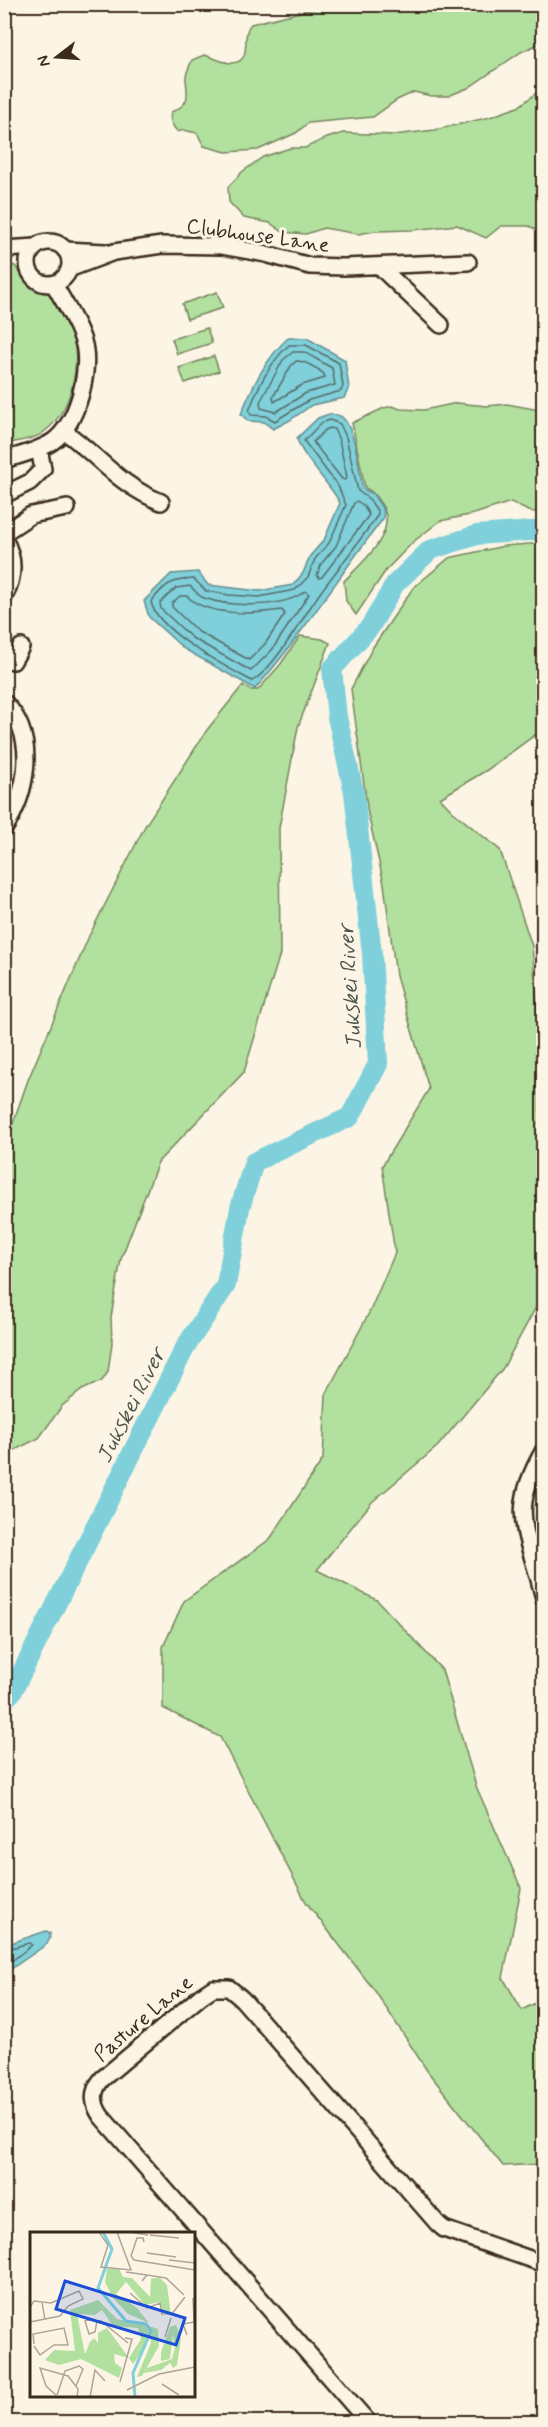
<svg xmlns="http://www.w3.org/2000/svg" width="548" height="2427" viewBox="0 0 548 2427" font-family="Mynerve,sans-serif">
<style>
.green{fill:#b2e09e;stroke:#76855e;stroke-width:1.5}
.water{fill:#7fd0da;stroke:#648e8f;stroke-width:1.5}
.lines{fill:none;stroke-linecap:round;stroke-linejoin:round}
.shore{stroke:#566c69;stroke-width:1.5}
.river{stroke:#7fd0da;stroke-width:20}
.minor-casing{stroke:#3b2a1e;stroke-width:20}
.minor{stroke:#fcf5e5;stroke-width:15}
.labels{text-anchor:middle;stroke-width:6;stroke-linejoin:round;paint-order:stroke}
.street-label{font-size:21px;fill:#3b2a1e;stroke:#fcf5e5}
.water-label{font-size:22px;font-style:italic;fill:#4c544d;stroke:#fcf5e5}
.inset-river{fill:none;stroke:#7fd0da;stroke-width:3}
.inset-road{fill:none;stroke:#afa495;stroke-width:1.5}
.view{fill:#1d4ed8;fill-opacity:0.15;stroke:#1d4ed8;stroke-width:3}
.inset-edge{fill:none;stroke:#3b2a1e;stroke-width:3}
</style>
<rect width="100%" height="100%" fill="#fcf5e5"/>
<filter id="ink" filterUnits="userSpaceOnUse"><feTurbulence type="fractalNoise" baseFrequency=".0167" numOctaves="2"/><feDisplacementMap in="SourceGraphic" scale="12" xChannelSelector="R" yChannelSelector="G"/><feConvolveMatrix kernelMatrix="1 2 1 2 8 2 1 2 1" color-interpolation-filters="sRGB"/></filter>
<g filter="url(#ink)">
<path class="green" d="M333,4L543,5V42L521,52L468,88L448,96H431L414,92L397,100L373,117L308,123L296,133L258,150L226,152L204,146L197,133L183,130L178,132C172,127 169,119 171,112C190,105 188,96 186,80C185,73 190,66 192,60L204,55C213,57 222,63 232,63C254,62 240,34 251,24Z
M543,88V233L529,226H501L486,238L457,225L413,230L376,231L358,234L324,228L306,234L283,232L270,223L244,218L229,202L228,187L242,172L263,157L290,148H305L324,139L343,133L394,135L435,130L490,117L518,107Z
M5,263L15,266L26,281L48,289C55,302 66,316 71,330C82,363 73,410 44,432C35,440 16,441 5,444Z
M217,292L223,308L187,319L182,304Z
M207,328L212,343L177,354L172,339Z
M214,356L219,371L185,383L179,368Z
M457,403L487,406L507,404L539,410L543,405V513L528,511L511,502L474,514L440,521L413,542L386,570L356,615L346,601L344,581C362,563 400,531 381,504C375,496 374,492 365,488L352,423L384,408L393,406L400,409L424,410Z
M543,543V729L487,770L440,798L452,811L500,850L532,946L538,1016L540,1110L544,1126L543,1294L503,1368L438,1446L372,1502L317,1570L377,1600L442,1670L476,1786L521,1888L503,1978L522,2010L543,1999V2164L503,2166L428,2072L375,1991L306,1902L220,1737L163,1708V1647L184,1601L270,1539L323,1459L326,1394L370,1311L395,1253L382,1166L429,1089L396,976L384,884L368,814L351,689L373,647L413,588L449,558L504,546Z
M300,636L322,639L330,643L298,727L279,828L280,954L244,1072L158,1162L121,1259L111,1317L112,1343L108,1372L102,1381L82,1390L62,1406L39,1438L5,1455V1146L28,1080L89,936L145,826L207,730L243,685L251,690H258L280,665Z"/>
<path class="water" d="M288,338H307L345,360L349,388L344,398L312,405L290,420L273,429L264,422L248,421L241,414C252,387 266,358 288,338Z
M329,414C334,415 339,414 343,418C356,431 359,471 363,489L373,494L384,511L383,519C339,575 302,636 255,689L184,649L149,617L144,601L171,574L198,572L208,585L259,591L293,585L303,573L310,556L324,540L340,503C330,483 301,457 297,438L318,418Z
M46,1931L50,1933V1938L47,1944L5,1973V1945Z"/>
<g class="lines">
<path class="shore" d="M289,345H306L339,363L343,386L341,391L309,400L275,421L266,416L251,415L249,411C257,388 271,361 289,345Z
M293,352H304L332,368L335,385L306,393L276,412L261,408L260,402L283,360Z
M296,361C305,361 317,368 324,374L325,378L302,385L274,402L273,397L291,366Z
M330,420L340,424L346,437L358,491L369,499L378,512L377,516C360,540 343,563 325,586C308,608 274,670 252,681C226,667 157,631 151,602C166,583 171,580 194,579L206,591L229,595L259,597L295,590L308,577L315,559L329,543L346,505L338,486L304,441L321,423Z
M330,428L334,429L339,440L347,477L345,480L342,479L313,442L325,430Z
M357,501L363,505L369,515L322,577L319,578L317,575L322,563L336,546L354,503Z
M190,586C195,590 198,596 204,598C229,607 284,609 305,591L309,594L272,650L251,671L192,638L161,609L160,603L176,588Z
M180,596H187C207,617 256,614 282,610L285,614L265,644L249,660L197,631L172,607V603Z
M4,1950L29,1943L32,1945L4,1967"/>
<path class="river" d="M4,1700L12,1692L186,1346L226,1285L240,1208L254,1162L350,1117L378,1064L372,954L354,792L337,717L332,669L370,627L395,584L430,550L477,535L544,530"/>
<defs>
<path id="minor" d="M28 263a21 21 0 1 1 42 0a21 21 0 1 1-42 0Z
M4,249L36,247
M65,250L105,252
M379,266L441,325
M69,269L114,252L162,245L222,246L266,254L310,266L344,267L468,262
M64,431C100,457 117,484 161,502
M4,460C20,455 38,451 52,442C77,426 92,369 83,341C77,321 64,303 54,284
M4,495L30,482L43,469L39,449
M4,533L31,515L67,508
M4,539C15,558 14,578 4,597
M4,659L13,661L21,647
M4,702C38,736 28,792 4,829
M544,1450C506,1515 529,1533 544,1599
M368,2422L101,2116C92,2103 92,2091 102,2079L201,1996L213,1988H229L242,1999L438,2224L444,2229L544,2264"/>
</defs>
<use href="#minor" class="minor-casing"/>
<use href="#minor" class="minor"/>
</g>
</g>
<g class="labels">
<g class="street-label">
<text transform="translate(258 235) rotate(8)" y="7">Clubhouse Lane</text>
<text transform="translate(143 2018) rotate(-40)" y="7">Pasture Lane</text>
</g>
<g class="water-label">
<text transform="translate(349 987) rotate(-94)" y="8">Jukskei River</text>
<text transform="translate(130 1405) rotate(-63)" y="8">Jukskei River</text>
</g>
</g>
<g transform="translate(30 2232)">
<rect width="165" height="165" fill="#fcf5e5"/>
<path d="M77,37H89L93,45L102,46L120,65L121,47L129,45L137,53L141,83H133L130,70L115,73L96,50L86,62L107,76L119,91L98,82L83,66L75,50ZM68,68L87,87L115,93L120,100L114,117L103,132L99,126L84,122L85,131L92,136L89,146L51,127L29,133L15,128L24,118L45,119L40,78ZM72,78L83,94L108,96L111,107L99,126L77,96L68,101V111L64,106L60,110L55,122L47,82L65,83ZM146,93L151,107L147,133L143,136L140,131L131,138L114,141L117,136L142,127L145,115L143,102L140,127L131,129V120L140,95ZM119,94L128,97L129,114L112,144L107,145L121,111Z" fill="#b2e09e" fill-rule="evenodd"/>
<path class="inset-river" d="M73,0L82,17L68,56L96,89L116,92L121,99L103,141L105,165"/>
<path class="inset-road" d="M69,0L78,13L71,35L101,38L87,0M100,0L118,3M120,3L149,6M117,21L146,25M101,24L104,28L165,38M101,24L107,6H113L114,10M139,28L165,31M96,40L117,43M112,49L117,43L136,46L154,63M100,61L117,76L130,71L132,83M163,66L164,90M12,70L15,88M0,75L4,69L21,71L49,59L53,67L38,74L30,84L0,90M141,83L155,65M67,89L65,100L59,102L55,89L57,88L71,89L98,111M157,103L153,92L164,90M135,105L141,86M4,112L3,102L34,96L38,113H24L10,123L4,114M90,150L102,107L95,106M132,152L149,163M97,158L129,142L165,135M26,163L16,154L10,136L38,144L48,157L47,165M27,163L35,139L49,134L53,137L46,154M60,165L65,138L75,149"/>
<path class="view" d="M35,49L155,86L146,113L26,77Z"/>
<rect width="165" height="165" class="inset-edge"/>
</g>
<rect width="548" height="2427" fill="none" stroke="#fcf5e5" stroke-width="24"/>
<rect x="12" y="12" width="524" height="2403" fill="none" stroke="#3b2a1e" stroke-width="2" filter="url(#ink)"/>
<g transform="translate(57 57) rotate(253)" stroke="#fcf5e5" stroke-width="4.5" paint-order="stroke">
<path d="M0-4.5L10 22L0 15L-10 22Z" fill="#3b2a1e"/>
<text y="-9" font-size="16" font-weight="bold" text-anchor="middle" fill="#3b2a1e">N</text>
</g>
</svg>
